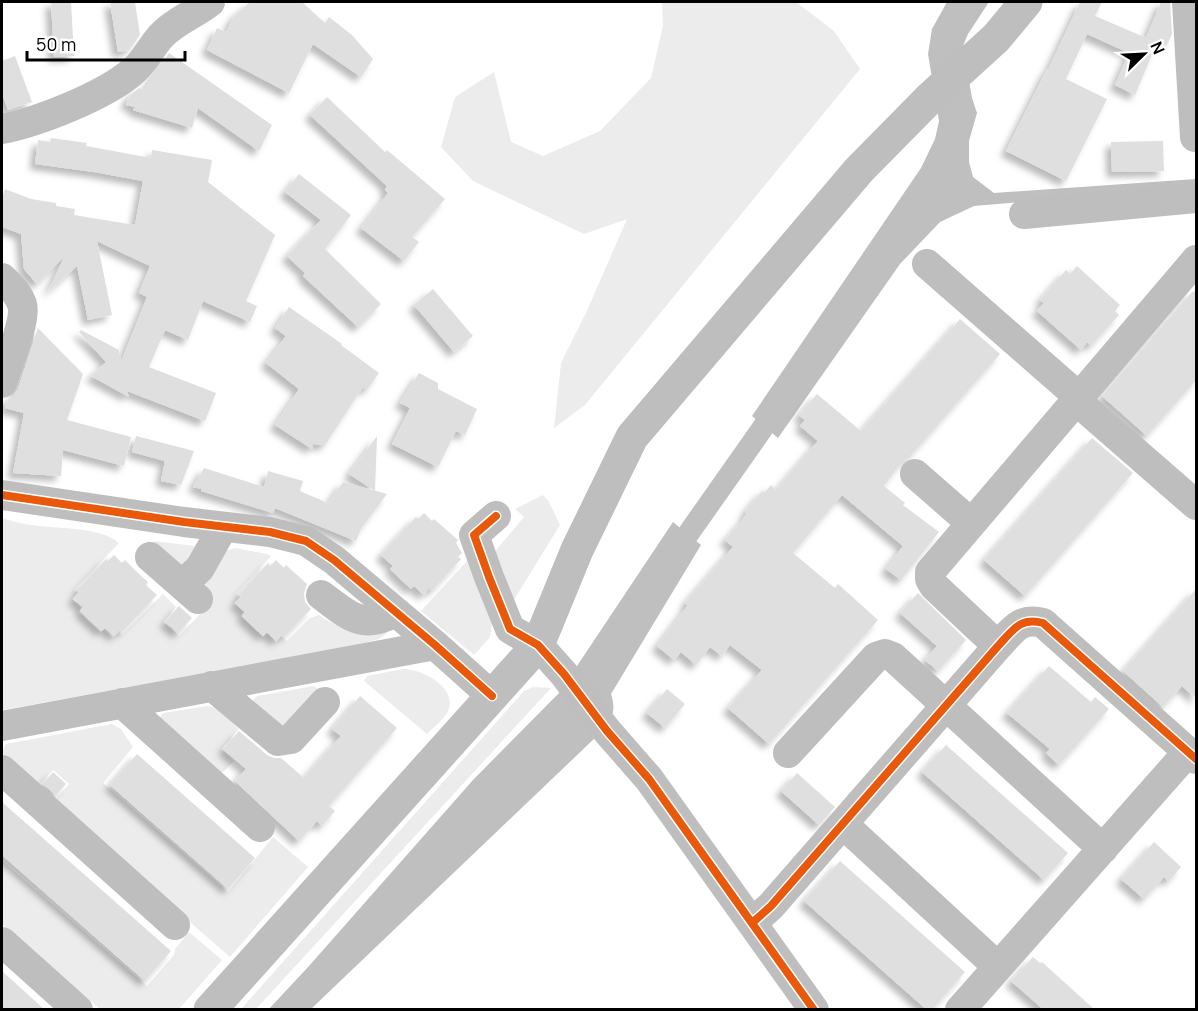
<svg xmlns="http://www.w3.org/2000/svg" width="1198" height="1011" viewBox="0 0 1198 1011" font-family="Manrope,sans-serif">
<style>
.green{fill:#ececec}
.water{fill:#bfbfbf}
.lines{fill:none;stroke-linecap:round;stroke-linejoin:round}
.canal{stroke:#bfbfbf;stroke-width:22}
.building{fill:#dfdfdf;filter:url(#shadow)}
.minor{stroke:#bebebe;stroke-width:30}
.major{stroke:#bebebe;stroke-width:33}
.cycleway-casing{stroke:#fff;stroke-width:11}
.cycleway{stroke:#e8590c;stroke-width:8}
</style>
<defs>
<filter id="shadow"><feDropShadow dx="-5.5" dy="5.5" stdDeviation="3" flood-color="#0004"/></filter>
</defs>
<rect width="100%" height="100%" fill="#fff"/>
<path class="green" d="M662,2H796L834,31L860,69L585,405L554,428L561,363L586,313L627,219L584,234L473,181L441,147L455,97L494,72L511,142L543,156L600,131L651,78L663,26Z
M543,495L548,500L560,525L512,603L491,556L524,517L515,509Z
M2,518C9,520 17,523 25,524C49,529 101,526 119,543L74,590L77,593L72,599L81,608L78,612L101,633L104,630L113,638L119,633L122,635L163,594L176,607L163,622L179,636L211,603L205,583L225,551L235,548L267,554L271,556L236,594L239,597L234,603L243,612L240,616L263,637L267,634L276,642L282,637L287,641L310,618L319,615C344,633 358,629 387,628V633L379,639L339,649L2,710Z
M153,541L204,547L190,567L176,564Z
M468,560L493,617L490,637L474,655L421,611Z
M403,669C421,668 461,689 447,713C442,721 433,728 427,734L364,681L367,676Z
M314,686L320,691L290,722L281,727L252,701L257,696Z
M533,687L551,688L256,1009H241L524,691Z
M208,706L218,709L239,729L221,749L234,761L220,775L159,720L163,713Z
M112,724L121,729L133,747L103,783L228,892L273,837L308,867L230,957L72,819L55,800L69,784L53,770L39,785L6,760C2,753 2,750 6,744Z
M2,861L147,986L174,955L175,949L189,932L222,960L179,1009H100L2,924Z"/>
<path class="water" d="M947,2H989L968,34L963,46L972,98L977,113L969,141V162L973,177L994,193L1196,179V187L974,206L940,222L900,264L778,438L752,416L921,168L935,139L939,121L928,54L932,29Z
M673,522L701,545L611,694C618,716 609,721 596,737L311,1009L268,1010L309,966L473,780L559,693Z"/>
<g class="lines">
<path class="canal" d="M671,560L686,537L781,402"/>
</g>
<path class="building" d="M51,2H71L74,56L54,57Z
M110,2H135L140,35L129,50L118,52Z
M250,2H302L325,23L329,17L352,35L373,59L361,77L313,44L289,93L207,50L217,28L226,32L234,16Z
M1080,2H1102L1095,16L1156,42L1146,38L1161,2H1170L1172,34L1166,47L1157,43L1135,95L1115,85L1129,53L1087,34L1066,79L1107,99L1066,181L1006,151L1047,69L1048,70Z
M169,53L272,125L259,151L198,108L192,128L133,110L135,107L126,105L129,96L139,88L144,90Z
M15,56L32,102L8,110L2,93V61Z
M327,97L385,152L387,150L445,199L412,237L419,242L404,261L361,228L388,193L385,190L387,186L310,115Z
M51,138L87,143L86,146L151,158L152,150L212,160L208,182L275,235L246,301L257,306L250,322L203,301L188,340L165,330L149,367L216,393L205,421L127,391L129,397L91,376L106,362L79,332L81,330L119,350L121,362L147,297L139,293L150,266L97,241L112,315L88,320L77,266L48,292L64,257L37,284L24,269L21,234L2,227V198L5,189L31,199L56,203V206L75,209L74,215L135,225L143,181L94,172L35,164L38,140L50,142Z
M1163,141L1164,171L1112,172L1111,142Z
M299,174L351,215L325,249L381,304L358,327L303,276L305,273L287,256L321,220L285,192Z
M1077,266L1120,305L1115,311L1119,315L1091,346L1087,342L1081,350L1037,311L1044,303L1040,300L1066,270L1070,274Z
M433,289L473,336L454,352L414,305Z
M1197,291V379L1147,436L1102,396L1192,292Z
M289,307L342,344L341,345L379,373L367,390L363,387L325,445L313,444L312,449L275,425L299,389L266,363L286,336L275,328Z
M960,319L1000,354L909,458L902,462L884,486L905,503L903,505L939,532L901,580L886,569L903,546L842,495L793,553L835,588L838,584L878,620L769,744L728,708L762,670L730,645L722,656L710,647L696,665L681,652L674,660L657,646L688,605L685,603L733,547L725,540L741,522L747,513L745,512L762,491L764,493L771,485L776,490L818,441L800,426L805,420L799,415L817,394L861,431Z
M38,328L83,374L67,420L131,437L124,466L63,450L61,476L13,473L24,413L5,408L8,399L14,396L18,389Z
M419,373L438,383V389L477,409L465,435L456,431L438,467L392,444L410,408L400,403Z
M136,436L194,451L181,485L161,481L165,461L132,452Z
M377,436L375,491L349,474Z
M1092,438L1133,473L1025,596L984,560Z
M204,468L264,487L268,471L303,481L300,491L328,503L343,482L387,494L361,529L356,541L275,508L273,513L201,491L202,489L193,487Z
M424,513L432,521L434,519L458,540L456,543L462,553L458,557L461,559L432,591L429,588L424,595L414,586L411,589L390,569L393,566L381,555L416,517L418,519Z
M114,555L122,563L125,560L138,573L148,582L146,585L157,595L122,632L120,630L114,636L105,628L101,631L80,611L83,607L73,599L79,592L77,590L106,559L108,561Z
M276,560L284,568L286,565L307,584L304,593L305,602L311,609L284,637L281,635L276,641L267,632L263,636L242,616L245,612L235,603L241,597L239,595L268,563L270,566Z
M1197,588V699L1182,686L1163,707L1123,671Z
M918,593L966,640L938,671L925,660L937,646L900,613Z
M179,606L192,618L178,633L165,622Z
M1049,666L1091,702L1095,697L1109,709L1059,765L1046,753L1050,749L1007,713Z
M667,689L685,704L665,728L647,713Z
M360,696L397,728L329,806L335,811L322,826L317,821L299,841L235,781L246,769L223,749L239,731L267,755L274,758H281L304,778L341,736L332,729Z
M946,745L1068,853L1044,880L922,772Z
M137,754L255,858L228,889L110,785Z
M53,772L66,784L56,795L43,784Z
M797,773L835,807L819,825L781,791Z
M2,802L171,951L145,981L2,855Z
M1154,842L1181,867L1169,881L1164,877L1144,899L1121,879Z
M840,861L965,972L932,1010H927L804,901Z
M1033,957L1040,963L1042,962L1095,1010H1044L1011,981Z
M2,971L45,1010H2Z"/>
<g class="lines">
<path class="minor" d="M1187,2L1195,137
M2,129C38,122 104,96 132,72C144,63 151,47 161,36C175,21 195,14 210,2
M1024,214L1196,198
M927,264L1079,397L1087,410L1196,505
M2,278C10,285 18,293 22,304C27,319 7,367 2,383
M915,474L971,523
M2,495L184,522L270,532L306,541L334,560L435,645L492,696
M496,516L474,535L489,577L510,629L538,645L564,674L607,731L649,779L814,1010
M150,557L198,599
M182,585L200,568L223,527
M321,595C348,615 362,631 395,612
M998,646L934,586L930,579V572L1196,260
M212,686L278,741L291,739L325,702
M122,703L260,827
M2,726L435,645
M788,753L876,657L885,654L893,657L1103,849
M2,770L175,925
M843,824L998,967
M752,923L771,906L998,646C1013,630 1020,617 1043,623L1196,759
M2,942L78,1010
M960,1010L1188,752"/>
<path class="major" d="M210,1010L538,645L577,550L632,437L859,170L929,99L996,38L1026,2"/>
<defs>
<path id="cycleway" d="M2,495L184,522L270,532L306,541L334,560L435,645L492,696
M496,516L474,535L489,577L510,629L538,645L564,674L607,731L649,779L814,1010
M752,923L771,906L998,646C1013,630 1020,617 1043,623L1196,759"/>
</defs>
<use href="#cycleway" class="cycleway-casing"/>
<use href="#cycleway" class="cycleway"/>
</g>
<rect width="1198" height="1011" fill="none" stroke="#000000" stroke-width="6"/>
<g transform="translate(1144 54) rotate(66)" stroke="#ffffff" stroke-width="4.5" paint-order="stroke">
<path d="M0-4.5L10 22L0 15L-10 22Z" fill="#000000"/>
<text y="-9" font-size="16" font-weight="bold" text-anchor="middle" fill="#000000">N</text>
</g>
<path d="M27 51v9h158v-9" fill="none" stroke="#000000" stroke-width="3"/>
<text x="36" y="51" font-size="18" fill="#000000" stroke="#ffffff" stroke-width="4.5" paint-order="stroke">50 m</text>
</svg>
